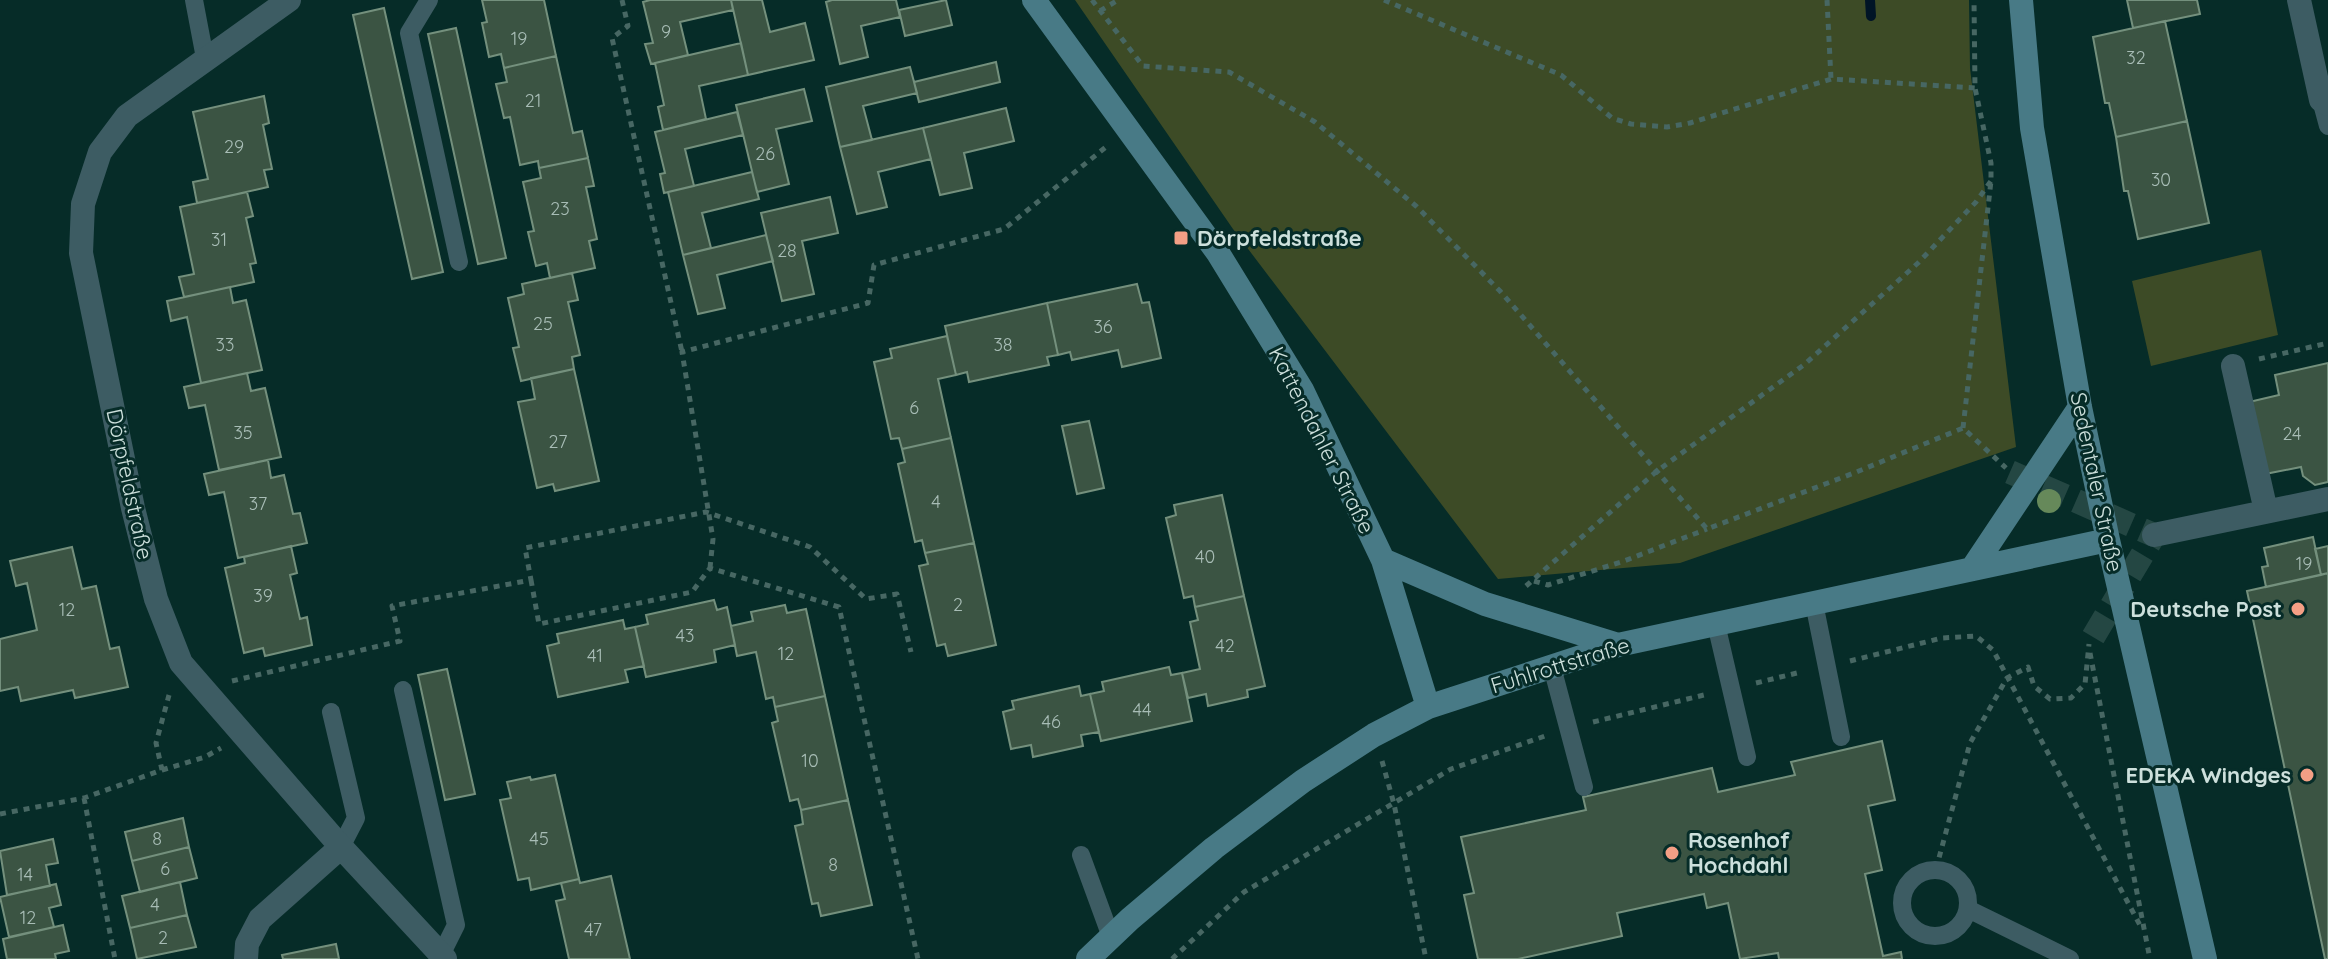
<svg xmlns="http://www.w3.org/2000/svg" width="2328" height="959" viewBox="0 0 2328 959" font-family="Quicksand,sans-serif">
<style>
.green{fill:#3d4b26}
.lines{fill:none;stroke-linecap:round;stroke-linejoin:round}
.stream{stroke:#001426;stroke-width:10}
.building{fill:#3b5443;stroke:#74907d;stroke-width:2}
.street-tunnel{stroke:#244743;stroke-width:24;stroke-dasharray:24 12;stroke-linecap:butt}
.path{stroke:#476763;stroke-width:5;stroke-dasharray:6 6;stroke-linecap:butt}
.lane{stroke:#3d5c63;stroke-width:18}
.street{stroke:#3d5c63;stroke-width:24}
.secondary{stroke:#487a86;stroke-width:24}
.tree{fill:#66895a}
.poi-dot{fill:#f39f85;stroke:#062c28;stroke-width:3}
.labels{text-anchor:middle;stroke-width:6;stroke-linejoin:round;paint-order:stroke}
.number-label{font-size:18px;fill:#a8bdb6}
.poi-label{font-size:22px;font-weight:bold;fill:#cde0dc;stroke:#062c28;text-anchor:start}
.street-label{font-size:22px;fill:#cde0dc;stroke:#062c28}
</style>
<rect width="100%" height="100%" fill="#062c28"/>
<path class="green" d="M1075,0H1969L1970,68L2016,447L1680,563L1498,579L1233,229Z
M2261,250L2278,335L2151,366L2132,281Z"/>
<g class="lines">
<path class="stream" d="M1870,0L1871,16"/>
</g>
<path class="building" d="M482,0H544L556,56L504,68L501,54L489,57L482,23L487,22Z
M650,0H731L733,10L680,22L688,55L651,64L645,44L653,43L643,2Z
M731,0H762L770,32L805,23L814,60L748,75Z
M832,0H896L900,17L861,26L868,57L840,64L826,2Z
M946,0L952,25L905,36L899,10Z
M2127,0H2197L2200,14L2133,28Z
M384,8L443,272L412,279L353,15Z
M2165,21L2187,121L2116,137L2109,103H2105L2093,37Z
M456,28L506,258L478,264L428,34Z
M741,43L748,75L699,86L706,119L663,130L658,107L664,105L655,63Z
M556,56L573,133L582,131L588,158L539,168L538,161L520,165L510,117L504,118L496,84L507,82L504,68Z
M996,62L1000,82L919,102L914,82Z
M910,67L917,93L863,106L872,140L840,147L826,87Z
M804,89L812,121L776,129L789,184L757,192L736,105Z
M264,96L269,123L263,125L272,169L264,170L268,187L197,203L193,182L208,179L193,112Z
M1006,108L1014,141L964,153L972,188L940,195L923,128Z
M737,112L743,135L685,149L694,186L664,193L660,174L665,173L655,132Z
M2187,121L2209,223L2138,239L2128,191H2124L2116,137Z
M923,128L931,159L878,172L887,207L857,214L840,147Z
M588,158L594,186L586,187L597,239L589,241L595,268L550,278L547,263L536,266L528,232L534,231L523,182L541,178L539,168Z
M752,172L759,199L702,213L711,248L683,255L668,192Z
M247,192L253,216L246,218L256,263L250,264L254,282L184,297L179,277L194,274L180,207Z
M830,197L838,233L802,241L814,294L782,301L761,213Z
M766,235L773,261L717,275L725,308L698,314L683,255Z
M572,273L578,300L568,302L580,355L572,357L574,369L521,381L513,348L519,347L508,298L524,294L522,284Z
M1137,284L1142,303L1149,302L1161,358L1122,367L1118,350L1072,360L1070,352L1058,355L1047,303Z
M230,287L233,303L246,300L262,370L201,383L187,317L171,321L167,301Z
M1047,303L1058,355L1047,357L1049,365L969,382L967,372L956,375L945,326Z
M947,336L956,375L938,379L951,438L902,449L899,438L891,439L874,362L892,358L890,349Z
M2328,363V482L2315,485L2303,476L2301,467L2265,474L2249,402L2279,395L2275,375Z
M574,369L599,481L555,491L553,484L537,488L518,402L535,399L531,378Z
M247,373L251,391L265,388L281,457L219,470L205,405L189,408L184,387Z
M1089,421L1104,488L1077,494L1062,426Z
M951,438L974,543L925,553L922,540L915,542L898,464L905,462L902,449Z
M268,460L271,478L284,475L293,514L300,513L307,543L238,558L224,492L209,495L204,474Z
M1222,495L1244,596L1195,607L1193,596L1184,598L1166,518L1176,515L1174,505Z
M2313,537L2321,575L2266,587L2262,567L2268,566L2264,548Z
M974,543L996,645L948,656L945,644L937,646L919,566L928,564L925,553Z
M291,546L297,573L290,575L300,619L307,617L312,645L265,656L263,648L244,653L225,568L245,563L244,557Z
M2328,546V573L2321,575L2315,549Z
M72,547L82,589L96,586L110,649L119,647L128,687L75,698L73,690L21,701L18,687L0,691V639L37,630L27,583L16,586L10,561Z
M2328,573V959H2325L2247,591Z
M1244,596L1265,686L1247,690L1248,697L1208,706L1206,694L1188,698L1182,673L1200,669L1190,622L1198,620L1195,607Z
M714,600L717,610L727,607L735,645L714,650L716,662L646,677L635,627L648,624L646,615Z
M785,605L787,613L806,609L825,696L775,707L773,697L766,699L756,652L737,656L731,626L753,621L751,612Z
M623,620L625,629L635,627L644,666L625,670L628,682L558,697L547,646L559,643L557,634Z
M1169,667L1171,675L1182,673L1192,721L1101,741L1090,694L1104,691L1102,682Z
M447,669L475,794L445,800L418,675Z
M1079,686L1081,696L1090,694L1099,732L1081,735L1083,746L1033,757L1031,745L1011,749L1003,712L1014,709L1012,701Z
M825,696L848,800L801,810L798,799L790,801L772,723L778,721L775,707Z
M1882,741L1895,800L1868,806L1882,870L1865,874L1883,956L1901,952L1902,959H1779L1778,953L1740,959L1728,903L1707,908L1704,894L1617,913L1622,936L1518,959H1478L1464,895L1474,893L1461,837L1586,810L1583,797L1712,768L1718,792L1795,775L1791,762Z
M555,775L579,879L531,890L529,878L518,880L500,800L511,798L507,782L530,777L531,780Z
M848,800L872,905L821,916L818,903L812,904L795,826L803,824L801,810Z
M183,818L189,847L132,861L125,832Z
M53,839L58,863L46,865L50,886L7,895L0,851Z
M189,847L197,878L140,892L132,861Z
M611,876L630,959H569L556,901L565,899L561,883L579,879L580,883Z
M180,882L187,915L130,928L122,896Z
M56,884L61,905L49,908L54,927L9,937L0,897Z
M187,915L196,947L137,959L130,928Z
M63,925L69,951L55,954L56,959H7L3,939Z
M336,944L339,959H283L282,955Z"/>
<g class="lines">
<path class="street-tunnel" d="M2010,472L2154,535L2089,644"/>
<path class="path" d="M622,0L628,26L612,38L682,352
M1092,0L1143,66L1229,72L1315,122L1416,206L1500,291L1707,529L1854,473L1963,428L2006,468
M1384,0L1561,75L1612,118L1631,124L1667,127L1690,123L1831,79L1975,88
M1827,0L1831,79
M1100,11L1118,0
M2259,359L2328,343
M1963,428L1991,181V163L1975,88L1974,0
M710,568L713,539L682,352L868,303L874,265L1004,229L1106,147
M531,580L539,624L692,592L710,568L839,607L918,959
M1534,581L1548,585L1624,561L1707,529
M1526,586L1657,471L1805,364L1918,263L1976,202L1991,181
M2090,653L2150,959
M1850,661L1942,638L1976,636L1993,650L2142,929
M232,681L400,641L392,606L531,580L525,548L706,512L810,547L866,599L897,594L911,652
M1756,683L1801,672
M1593,722L1708,694
M1382,761L1394,804L1426,959
M162,770L205,757L221,748
M84,798L115,959
M0,814L84,798L162,770L156,743L169,695
M1936,869L1970,743L2007,678L2028,667L2034,686L2050,699L2071,698L2085,684L2089,644
M1172,959L1244,892L1451,769L1545,736"/>
<path class="lane" d="M194,0L205,58
M429,0L409,33L459,262
M2321,100L2328,126
M1814,603L1841,737
M1716,624L1747,757
M1552,667L1584,787
M403,690L456,925L441,955
M331,712L356,818L341,847
M1081,855L1111,937
M1902 903a33 33 0 1 1 66 0a33 33 0 1 1-66 0Z
M1968,909L2070,959"/>
<path class="street" d="M289,0L127,116L100,152L83,204L81,253L133,508L156,599L181,663L341,847L445,959
M2299,0L2321,100L2328,104
M2233,366L2266,511
M2154,535L2328,499
M246,959L247,944L260,919L341,847"/>
<path class="secondary" d="M1034,0L1218,253L1302,390L1383,560L1428,707
M2021,0L2032,128L2080,407L2108,540L2205,959
M1383,560L1485,604L1618,645
M1972,569L2080,407
M1088,959L1130,919L1214,848L1303,781L1374,735L1428,707L1618,645L2108,540"/>
</g>
<circle class="tree" cx="2049" cy="501" r="12"/>
<g class="poi-dot">
<rect x="1173" y="230" width="16" height="16" rx="4"/>
<circle cx="2298" cy="609" r="8"/>
<circle cx="2307" cy="775" r="8"/>
<circle cx="1672" cy="853" r="8"/>
</g>
<g class="labels">
<g class="number-label">
<text x="666" y="38">9</text>
<text x="519" y="45">19</text>
<text x="2136" y="64">32</text>
<text x="533" y="107">21</text>
<text x="234" y="153">29</text>
<text x="765" y="160">26</text>
<text x="2161" y="186">30</text>
<text x="560" y="215">23</text>
<text x="219" y="246">31</text>
<text x="787" y="257">28</text>
<text x="543" y="330">25</text>
<text x="1103" y="333">36</text>
<text x="225" y="351">33</text>
<text x="1003" y="351">38</text>
<text x="914" y="414">6</text>
<text x="243" y="439">35</text>
<text x="2292" y="440">24</text>
<text x="558" y="448">27</text>
<text x="936" y="508">4</text>
<text x="258" y="510">37</text>
<text x="1205" y="563">40</text>
<text x="2304" y="570">19</text>
<text x="263" y="602">39</text>
<text x="958" y="611">2</text>
<text x="67" y="616">12</text>
<text x="685" y="642">43</text>
<text x="1225" y="652">42</text>
<text x="786" y="660">12</text>
<text x="595" y="662">41</text>
<text x="1142" y="716">44</text>
<text x="1051" y="728">46</text>
<text x="810" y="767">10</text>
<text x="157" y="845">8</text>
<text x="539" y="845">45</text>
<text x="833" y="871">8</text>
<text x="165" y="875">6</text>
<text x="25" y="881">14</text>
<text x="155" y="911">4</text>
<text x="28" y="924">12</text>
<text x="593" y="936">47</text>
<text x="163" y="944">2</text>
</g>
<g class="poi-label">
<text x="1197" y="246">Dörpfeldstraße</text>
<text x="2282" y="617" text-anchor="end">Deutsche Post</text>
<text x="2291" y="783" text-anchor="end">EDEKA Windges</text>
<text x="1688" y="848">Rosenhof<tspan x="1688" dy="25">Hochdahl</tspan></text>
</g>
<g class="street-label">
<text transform="translate(1322 440) rotate(63)" y="8">Kattendahler Straße</text>
<text transform="translate(2097 482) rotate(78)" y="8">Sedentaler Straße</text>
<text transform="translate(130 484) rotate(78)" y="8">Dörpfeldstraße</text>
<text transform="translate(1560 665) rotate(-17)" y="8">Fuhlrottstraße</text>
</g>
</g>
</svg>
